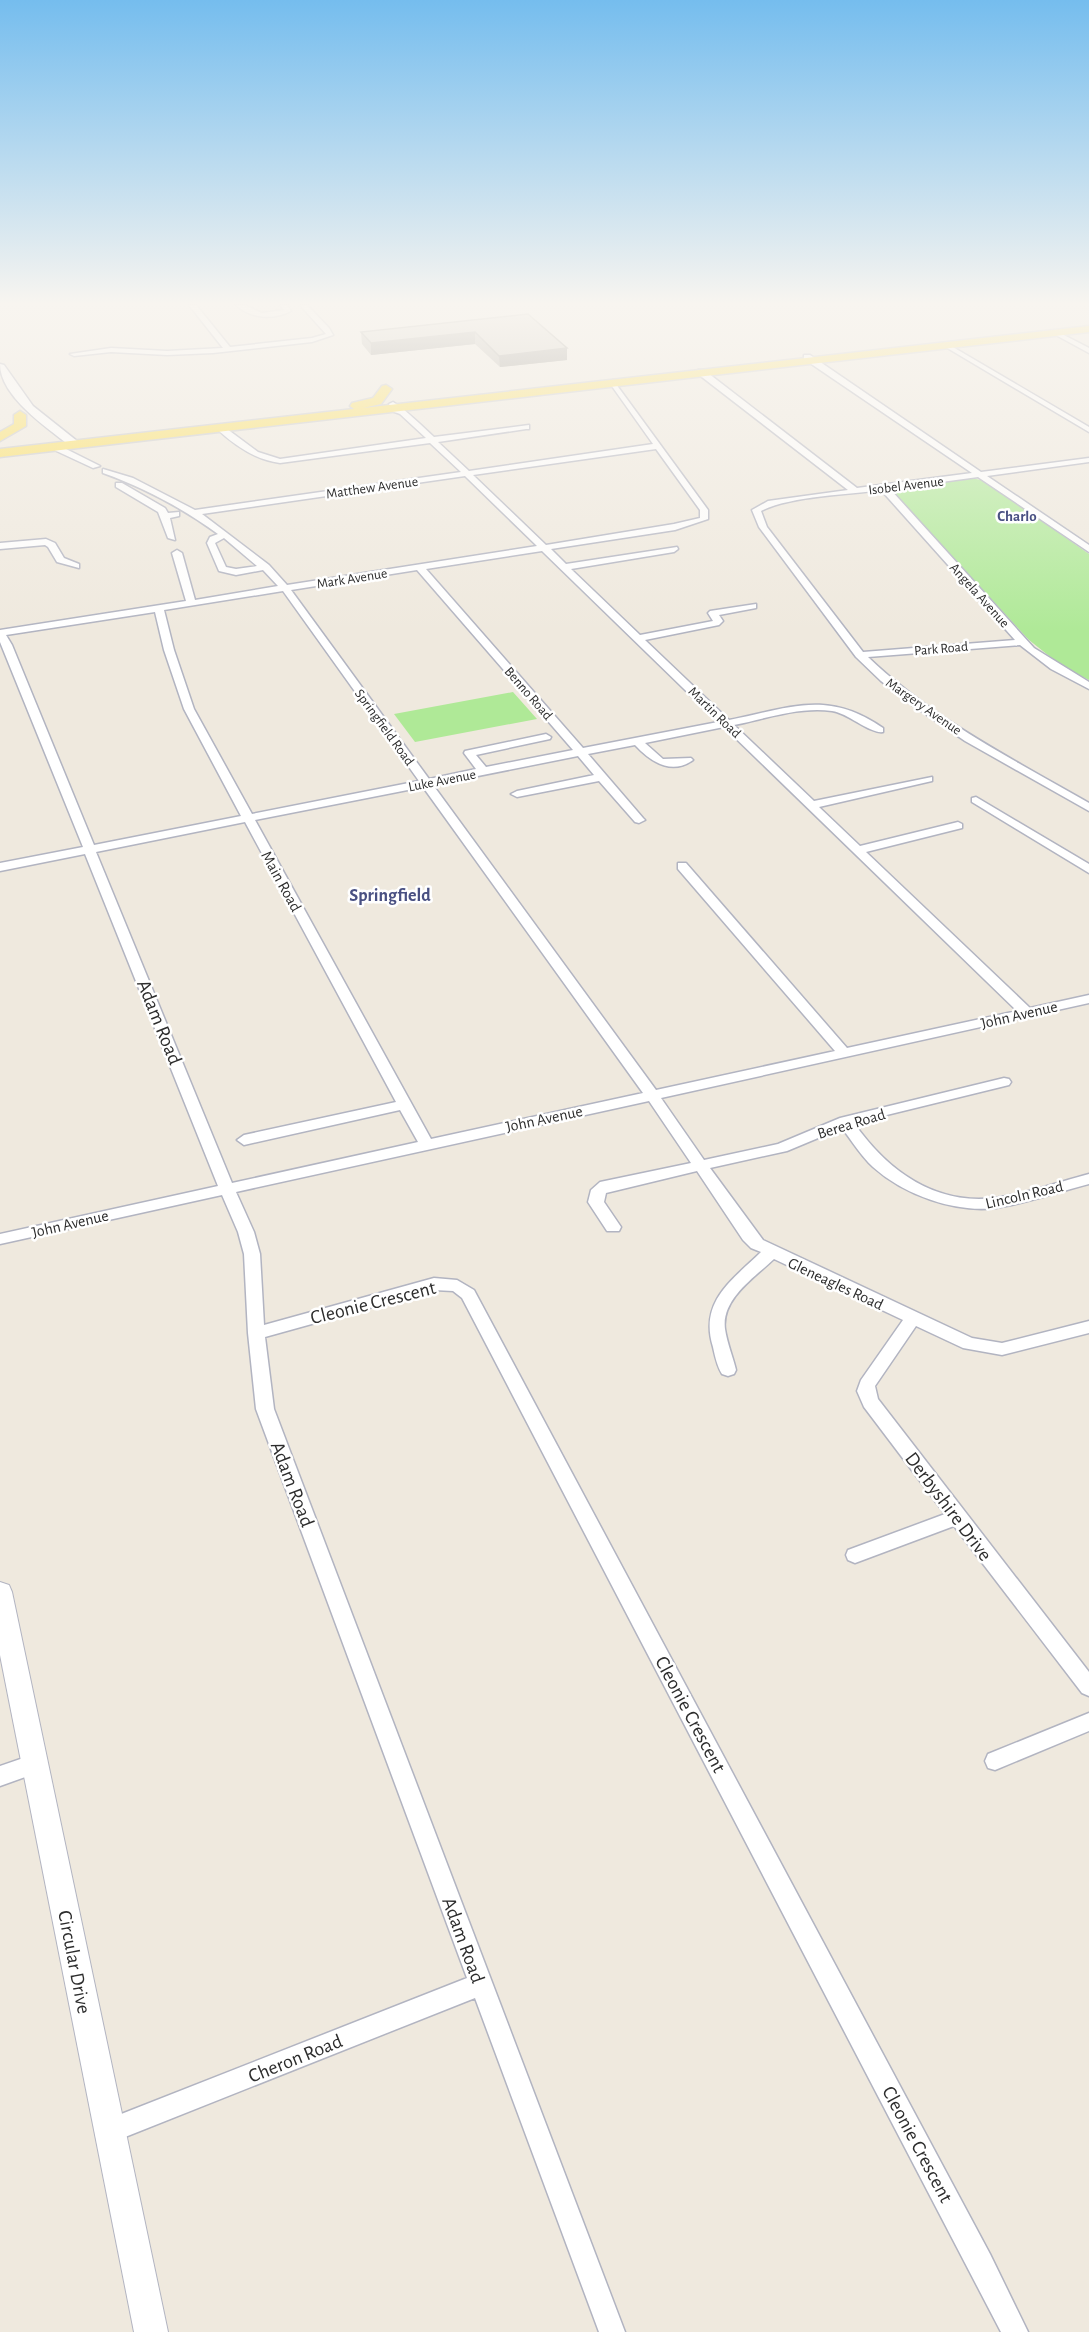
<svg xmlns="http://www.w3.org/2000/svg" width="1089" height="2332" viewBox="0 0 1089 2332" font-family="'Alegreya Sans',sans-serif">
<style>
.green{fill:#afe997}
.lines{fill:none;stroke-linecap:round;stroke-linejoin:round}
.minor-casing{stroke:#b2b4c1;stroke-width:3}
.tertiary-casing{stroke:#b2b4c1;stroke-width:2}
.secondary-casing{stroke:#b2b4c1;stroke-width:3}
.primary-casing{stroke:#c8c8c8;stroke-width:3}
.minor{fill:#fff;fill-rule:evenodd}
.tertiary{fill:#fff;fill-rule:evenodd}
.secondary{fill:#fff;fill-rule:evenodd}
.primary{fill:#fbde57;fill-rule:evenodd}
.wall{fill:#afaba3}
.shaded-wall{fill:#8e8b84}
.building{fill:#cbc7bd;stroke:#8e8b84;stroke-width:1.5}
.labels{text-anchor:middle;stroke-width:5;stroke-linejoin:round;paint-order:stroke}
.far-street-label{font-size:14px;fill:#2d2d2d;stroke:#fff}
.far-neighbourhood-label{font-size:15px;font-weight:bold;fill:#495082;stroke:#fff}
.street-label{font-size:16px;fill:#2d2d2d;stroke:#fff}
.neighbourhood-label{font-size:18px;font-weight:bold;fill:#495082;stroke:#fff}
.near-street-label{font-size:20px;fill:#2d2d2d;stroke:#fff}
</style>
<rect width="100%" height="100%" fill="#efe9de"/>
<path class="green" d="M972,478L985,481L1089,554V680L1063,667L1029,640L894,494L900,488Z
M513,692L537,719L415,742L394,714Z"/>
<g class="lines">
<defs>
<path id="minor" d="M189,305H196L230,347L312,338L326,334L300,305H307L329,328L333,335L312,342L213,353L167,355L111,352L74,356L70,354L111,348L167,351L223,348Z
M236,305H244L262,313L284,310L280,305H287L291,311C274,320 251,319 236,305Z
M1054,332H1058L1089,348V353L1054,334Z
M946,343L1089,427V432L944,346Z
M804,355H810L981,472L1089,458V462L987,476L1089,545V552L978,477L890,489L1034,648L1089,682V689L1051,669L1020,645L868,657C933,719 1012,759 1089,803V811L965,741L908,702L881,681L856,657L759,527L752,510L768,501L848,490L698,374V370H704L857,488L972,473L804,359ZM881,490L1015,640L863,652L767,527L761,511C790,496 848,495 881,490Z
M613,380L708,510V519L675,530L551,549L566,564L677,547L678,549L674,552L571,569L640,635L713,621L708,613L710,611L756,604V608L719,615L723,621L719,625L645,640L729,720C790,708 827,689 883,728V732C870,734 848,713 832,711C801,706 765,719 734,725L814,801L932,777V781L819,807L860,846L958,822L962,824V828L866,852L1030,1008L1089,995V1003L661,1098L704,1160L778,1144L840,1118L1004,1078L1009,1079L1011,1082L1009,1085L854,1123C887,1170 934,1205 994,1198C1027,1194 1058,1182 1089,1174V1184C1058,1192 1028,1203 996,1208C955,1213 904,1195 873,1167C861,1156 852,1141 842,1128L787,1151L710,1168L763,1240L972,1338L1002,1343L1089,1321V1333L1002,1355L963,1348L916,1326L875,1386L878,1399L1089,1672V1696L1082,1693L954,1526L855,1563L848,1560L846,1555L848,1550L945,1514L864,1407L857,1391L861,1380L903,1320L774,1259C755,1277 721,1299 725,1329C727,1343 733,1357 736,1370L734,1374L728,1376L722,1374C717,1366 715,1356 713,1347C699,1302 731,1281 761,1252L751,1248L743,1240L697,1171L606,1193L604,1202L621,1227L619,1231H607L588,1202L591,1190L600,1182L691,1163L649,1101L236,1192L254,1232L260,1254L264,1325L434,1278L457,1280L474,1290L990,2254L1028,2332H1001L462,1298L453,1291L434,1290L265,1337L274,1409L625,2332H599L475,1998L110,2143L101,2140L98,2131L101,2122L467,1978L256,1409L248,1333L244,1254L238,1232L222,1195L0,1244V1234L218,1186L85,854L0,871V863L83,847L0,642V630L186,601L172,553L177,550L182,553L195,600L278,586L263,570L236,575L219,571L207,543L210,537L218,534C182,508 145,488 103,473V469L133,478L195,510L461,472L430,443L280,463C255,460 234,445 216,428L223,426L258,452L280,459L426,438L400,414L392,411L389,404L393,402C407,411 421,425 434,437L529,425V429H526L438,442L469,471L653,444L609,382ZM656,449L700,510V518L674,524L546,545L473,475ZM465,476L537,546L287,585L269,565L202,514ZM224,538L257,566L236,569L226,567L215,543ZM542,551L718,722L583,748L426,569ZM417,570L573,750L486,767L476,755L550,739L551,737L546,734L465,751L464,753L476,769L429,779L291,590ZM283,591L419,781L252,814L194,709L174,650L164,610ZM155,612L164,650L184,709L241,816L94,845L12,645L6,635ZM724,727L1017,1011L847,1048L686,863H678V869L835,1051L656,1090L433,785L578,756L594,775L517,791L511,794L517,797L599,781L635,822L639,823L645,820L643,818L588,754L635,745C650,761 671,776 693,760L691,758L663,759L645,743ZM423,787L643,1093L431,1139L255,820ZM245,822L396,1102L244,1135L237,1140L244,1145L400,1110L418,1142L232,1183L96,852Z
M50,444H56L100,466L93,468L50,448Z
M116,483H122L165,508L168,513L179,512V516L170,518L175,540L168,538L158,512L116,487Z
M46,539L55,543L64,558L79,564V568L57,562L48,547L45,545L0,549V543Z
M976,797L1089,864V873L972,802V798Z
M1089,1713V1731L995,1770L988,1768L985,1761L988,1754Z
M35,1754L42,1757L45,1764L42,1771L0,1786V1766Z"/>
<path id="tertiary" d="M0,1582L9,1585L12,1592L168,2332H134L0,1655Z"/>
<path id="secondary" d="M0,364L4,365L33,406L77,441V445H69C46,427 0,396 0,364Z"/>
<path id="primary" d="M1089,326V332L0,457V449L354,409L350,406L352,403L373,398L382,386L386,385L392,389L381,404L363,408Z
M20,411L26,415V426L0,441V432L14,424V415Z"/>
</defs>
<use href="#minor" class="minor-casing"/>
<use href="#tertiary" class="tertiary-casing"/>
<use href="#secondary" class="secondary-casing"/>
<use href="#primary" class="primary-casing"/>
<use href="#minor" class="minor"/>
<use href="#tertiary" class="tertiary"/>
<use href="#secondary" class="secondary"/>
<use href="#primary" class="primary"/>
</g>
<path class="wall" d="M528,314L567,348V360L500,367L475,344L371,355L362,344L361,332Z"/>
<path class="shaded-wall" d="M475,332V344L371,355V343Z
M567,348V360L500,367L499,356Z"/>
<path class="building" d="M528,314L567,348L499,356L475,332L371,343L361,332Z"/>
<linearGradient id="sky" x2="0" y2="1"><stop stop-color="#75bdee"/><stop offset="0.48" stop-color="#f8f5f0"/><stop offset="1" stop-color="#f8f5f0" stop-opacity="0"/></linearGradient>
<rect width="1089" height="632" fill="url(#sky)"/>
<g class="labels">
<g class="far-street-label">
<text transform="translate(906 485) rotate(-7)" y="5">Isobel Avenue</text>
<text transform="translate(372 487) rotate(-8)" y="5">Matthew Avenue</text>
<text transform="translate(352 578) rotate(-9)" y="5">Mark Avenue</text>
<text transform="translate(980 595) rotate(48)" y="5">Angela Avenue</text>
<text transform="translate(941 648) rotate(-5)" y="5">Park Road</text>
<text transform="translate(529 693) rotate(49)" y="5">Benno Road</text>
<text transform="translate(924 706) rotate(35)" y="5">Margery Avenue</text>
<text transform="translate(715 712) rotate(44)" y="5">Martin Road</text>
<text transform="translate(385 727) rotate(54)" y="5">Springfield Road</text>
<text transform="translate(442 780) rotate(-11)" y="5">Luke Avenue</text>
</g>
<g class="far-neighbourhood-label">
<text x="1017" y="521">Charlo</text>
</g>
<g class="street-label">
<text transform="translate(282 881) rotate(61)" y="6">Main Road</text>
<text transform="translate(1019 1014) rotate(-13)" y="6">John Avenue</text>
<text transform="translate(544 1118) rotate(-12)" y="6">John Avenue</text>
<text transform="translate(851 1123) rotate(-17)" y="6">Berea Road</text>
<text transform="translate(1024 1194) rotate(-13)" y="6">Lincoln Road</text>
<text transform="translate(70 1223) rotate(-13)" y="6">John Avenue</text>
<text transform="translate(836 1283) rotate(25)" y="6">Gleneagles Road</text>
</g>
<g class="neighbourhood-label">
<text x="390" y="901">Springfield</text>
</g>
<g class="near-street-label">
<text transform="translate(160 1022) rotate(68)" y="7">Adam Road</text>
<text transform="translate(373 1302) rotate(-14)" y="7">Cleonie Crescent</text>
<text transform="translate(293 1484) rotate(69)" y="7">Adam Road</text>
<text transform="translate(949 1506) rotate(53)" y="7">Derbyshire Drive</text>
<text transform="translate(691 1714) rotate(62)" y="7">Cleonie Crescent</text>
<text transform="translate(464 1940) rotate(70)" y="7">Adam Road</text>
<text transform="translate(75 1962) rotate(79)" y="7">Circular Drive</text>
<text transform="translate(295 2058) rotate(-22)" y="7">Cheron Road</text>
<text transform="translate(918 2144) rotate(62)" y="7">Cleonie Crescent</text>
</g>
</g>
</svg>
